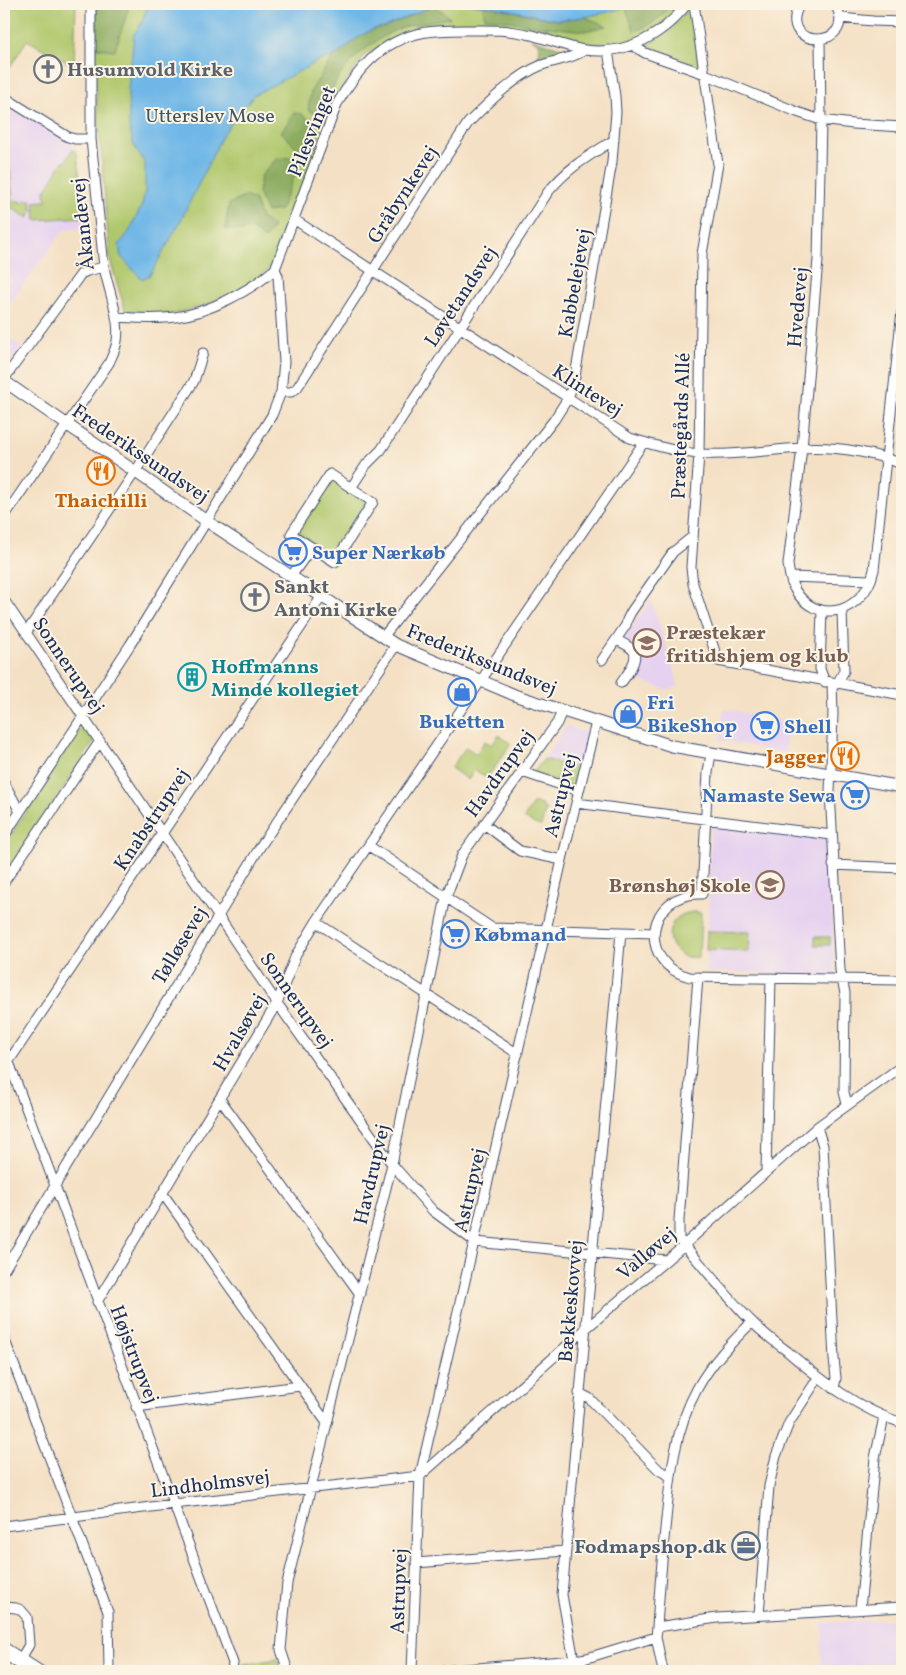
<svg xmlns="http://www.w3.org/2000/svg" width="906" height="1675" viewBox="0 0 906 1675" font-family="Vollkorn,serif">
<style>
.built{fill:#e6d2f0}
.green{fill:#b0c86d;stroke:#667c66}
.forest{fill:#8cac60;stroke:#546e5f}
.water{fill:#6fb7e7;stroke:#4573a2}
.lines{fill:none;stroke-linecap:round;stroke-linejoin:round}
.minor-casing{stroke:#3c4a6d;stroke-width:11}
.major-casing{stroke:#3c4a6d;stroke-width:13}
.minor{stroke:#fff;stroke-width:9}
.major{stroke:#fff;stroke-width:11}
.labels{text-anchor:middle;stroke-width:4;stroke-linejoin:round;paint-order:stroke}
.worship-label{font-size:20px;font-weight:bold;fill:#5b616d;stroke:#fcf5e5;text-anchor:start}
.park-label{font-size:20px;fill:#405562;stroke:#fcf5e5}
.street-label{font-size:20px;fill:#1b2f5e;stroke:#fcf5e5}
.food-label{font-size:20px;font-weight:bold;fill:#c56008;stroke:#fcf5e5}
.shop-label{font-size:20px;font-weight:bold;fill:#366cbe;stroke:#fcf5e5;text-anchor:start}
.education-label{font-size:20px;font-weight:bold;fill:#785e54;stroke:#fcf5e5;text-anchor:start}
.culture-label{font-size:20px;font-weight:bold;fill:#0d838f;stroke:#fcf5e5;text-anchor:start}
.service-label{font-size:20px;font-weight:bold;fill:#4e5e75;stroke:#fcf5e5;text-anchor:end}
</style>
<rect width="100%" height="100%" fill="#fcf5e5"/>
<filter id="ink" filterUnits="userSpaceOnUse"><feTurbulence type="fractalNoise" baseFrequency=".02" numOctaves="2"/><feDisplacementMap in="SourceGraphic" scale="10" xChannelSelector="R" yChannelSelector="G"/><feConvolveMatrix kernelMatrix="1 2 1 2 8 2 1 2 1" color-interpolation-filters="sRGB"/></filter>
<filter id="wash" filterUnits="userSpaceOnUse"><feTurbulence type="fractalNoise" baseFrequency=".0096" numOctaves="4" result="noise"/><feDisplacementMap in="SourceGraphic" scale="20" xChannelSelector="R" yChannelSelector="G"/><feGaussianBlur stdDeviation="1.12" result="paint"/><feColorMatrix in="noise" values="0 0 0 0 0 0 0 0 0 0 0 0 0 0 0 0 0 1.4 0 .05"/><feComposite in="paint" operator="in"/></filter>
<g filter="url(#wash)">
<rect width="100%" height="100%" fill="#f4e0c4"/>
<path class="built" d="M4,104L76,146L85,228L64,230L4,311Z
M4,335L22,347L7,366L4,364Z
M651,600L676,676L678,687L667,690L632,678L638,660L623,640Z
M724,709L788,722L785,753L719,740Z
M566,726L588,733L580,769L544,759Z
M711,825L828,839L835,975L706,972Z
M902,1619V1671H822L821,1642L823,1641L822,1623Z"/>
<path class="green" d="M4,4H76L74,66L27,40L9,69L4,66Z
M96,4H682L675,13L655,32L617,45L578,43L531,31L490,24L436,26L402,34L365,55L344,84L328,115L275,262L257,280L207,305L173,314L126,313L110,260L95,78Z
M685,12L692,15L700,69L648,50V44L670,30Z
M72,150L77,152L84,217L36,220L34,202L46,201L45,189L47,188L63,161L65,162Z
M10,170L13,201H21L22,203L25,200H31L32,209L28,218L11,208L7,171Z
M331,478L368,503L335,558L296,531Z
M83,725L95,740L4,878V845Z
M499,735L511,744L487,778L475,770L468,780L451,768L466,747L476,754L485,741L492,745Z
M544,759L580,769L576,787L533,773Z
M534,802L543,806L542,808L546,809L541,826L534,824L524,818Z
M696,912L701,913L699,957C662,963 658,912 696,912Z
M707,931L750,932L749,952L706,950Z
M815,937H830V945H815Z
M278,1659L282,1671H241L243,1664Z"/>
<path class="forest" d="M96,4H127L129,7L115,50L96,48Z
M655,4H671C662,17 650,27 634,31L626,8H648Z
M435,5L450,18C433,21 417,23 401,28C383,34 354,56 343,71C333,85 327,101 320,116L308,110L311,91L333,56L338,54L360,36L374,29L384,27Z
M482,5L557,20L585,17L607,26L585,31L538,26L485,17Z
M531,39L571,51L570,55L538,62L536,60C539,54 540,50 538,43Z
M294,113L302,114L314,124L303,154L281,132Z
M292,157L300,163L280,210L267,212L258,193L261,176L276,159Z
M246,196L255,201L261,218L273,226L265,239L251,229L241,231L225,229L229,204Z"/>
<path class="water" d="M148,4H445L435,5L384,27L374,29L360,36L338,54L317,62L254,95L223,134L179,224L150,275L142,279L121,257L119,245L130,230L142,205L145,191V163L134,146L129,128L128,90L134,34L142,22Z
M470,4H655L648,8H626L585,17L557,20L501,8Z"/>
</g>
<g filter="url(#ink)">
<g class="lines">
<defs>
<path id="minor" d="M694,4L718,164L702,254L699,454L691,567L693,584L718,661L902,695
M800,4C773,50 861,51 835,4
M840,18L873,21L902,22
M632,45L645,53L705,74L797,112L821,120L853,124L902,127
M4,97L68,137L75,139H91
M295,220L630,438C649,444 682,453 701,454C734,456 768,450 801,448C836,446 870,452 902,464
M116,317C135,318 155,320 175,317C208,313 250,291 275,269L337,104C356,71 381,41 421,33C435,30 451,30 466,30C487,30 506,29 527,34C546,38 565,47 585,50C626,56 663,35 687,4
M4,379L81,274L87,271L104,267
M281,392H291L297,388L468,123C487,104 516,75 542,65C558,59 570,60 585,50
M330,474L373,502L335,562L291,534Z
M351,488L366,465L381,450L548,192C569,167 587,157 614,140
M4,517L109,363C112,356 116,349 117,341C121,320 108,289 104,267L91,139V4
M292,575L312,547
M790,577L871,580C857,614 816,624 795,590C790,582 789,572 788,564L802,448L818,260L821,120L820,40
M871,580L874,570L902,311
M4,600L277,1003L392,1164L433,1211L475,1242L666,1260
M822,610L820,669L825,682
M26,633L135,472L194,381L203,353
M383,637L554,420L568,398L574,382L612,162L616,112L615,96L608,50
M617,640C622,643 632,647 634,652C638,661 626,676 621,683
M602,660L626,625L627,620L631,612L673,552L692,537
M832,683L833,714L830,792L840,970L845,993L844,1092L847,1104
M837,684L844,671L842,610
M711,754L708,772L702,894C646,892 636,964 690,977L902,980
M522,772L579,791
M4,782L20,812
M576,803L832,835
M484,824L520,851L562,860
M4,836L130,645L272,415L281,392L284,362L278,276L275,269
M369,846L492,928L654,933
M833,865L902,868
M4,882L100,741
M316,922L518,1054
M698,977L679,1220V1239C703,1266 726,1296 752,1322C762,1332 775,1342 787,1351C822,1381 858,1409 902,1423
M4,1049L233,1663L232,1671
M9,1061L322,596
M220,1099L360,1294
M817,1127L823,1146L834,1359L836,1378L834,1389
M766,1171L771,978
M163,1194L327,1423
M4,1270L260,847L396,645
M97,1302L277,1003L296,955L316,922L644,442
M4,1338L108,1612L109,1671
M579,1393L589,1398L659,1470L670,1476
M136,1407L300,1386
M4,1526L174,1504L420,1476L589,1326L684,1245L817,1127L902,1066
M416,1563L565,1551
M4,1607L16,1608L21,1610L27,1617L29,1645L21,1658
M860,1609L875,1458L884,1417
M759,1615L769,1486L776,1456L789,1423L818,1378
M657,1627L717,1618L902,1607
M4,1647L41,1671
M4,1654L29,1671
M288,1671L281,1650L287,1583L392,1164L446,897L462,855L557,723L562,711
M412,1671L420,1476L562,860L596,722
M442,1671L574,1660L587,1658L656,1637
M576,1671L562,1595L621,932
M663,1671L656,1637L657,1627C659,1594 662,1561 665,1529C670,1481 673,1433 697,1389C711,1363 731,1343 752,1322"/>
<path id="major" d="M4,381L208,522L396,645L517,696L672,746L902,787"/>
</defs>
<use href="#minor" class="minor-casing"/>
<use href="#major" class="major-casing"/>
<use href="#minor" class="minor"/>
<use href="#major" class="major"/>
</g>
</g>
<defs>
<symbol id="church-ring" viewBox="-11 -11 22 22"><circle r="9.5" fill="#fcf5e5" stroke="#6b7280" stroke-width="1.5"/><path d="M-1.2-6h2.4v3.5h3.3v2.4h-3.3V6h-2.4V-.1h-3.3v-2.4h3.3Z" fill="#6b7280"/></symbol>
<symbol id="restaurant-ring" viewBox="-11 -11 22 22"><circle r="9.5" fill="#fcf5e5" stroke="#e8710a" stroke-width="1.5"/><path d="M-5-6h1v4h1v-4h1v4h1v-4h1v5L-1.5 .5V6h-2V.5L-5-1ZM5-6V6H3V1.5H1.5Q1.5-4 5-6Z" fill="#e8710a"/></symbol>
<symbol id="supermarket-ring" viewBox="-11 -11 22 22"><circle r="9.5" fill="#fcf5e5" stroke="#3f7fe0" stroke-width="1.5"/><path d="M-6-5.5h2.5l.6 2H6L4.5 2H-2.5L-4.4-4H-6ZM-1.5 3.2a1.3 1.3 0 1 0 .1 0ZM3 3.2a1.3 1.3 0 1 0 .1 0Z" fill="#3f7fe0"/></symbol>
<symbol id="school-ring" viewBox="-11 -11 22 22"><circle r="9.5" fill="#fcf5e5" stroke="#8d6e63" stroke-width="1.5"/><path d="M0-5L7-2L0 1L-7-2ZM-4 1L0 2.5L4 1V4Q0 6-4 4Z" fill="#8d6e63"/></symbol>
<symbol id="building-ring" viewBox="-11 -11 22 22"><circle r="9.5" fill="#fcf5e5" stroke="#0f9aa8" stroke-width="1.5"/><path d="M-4-6H4V6H1V3H-1V6H-4ZM-2.5-4.3h1.7v1.8h-1.7ZM.8-4.3h1.7v1.8H.8ZM-2.5-1h1.7V.8h-1.7ZM.8-1h1.7V.8H.8Z" fill="#0f9aa8"/></symbol>
<symbol id="shop-ring" viewBox="-11 -11 22 22"><circle r="9.5" fill="#fcf5e5" stroke="#3f7fe0" stroke-width="1.5"/><path d="M-5-2.5h2.3a2.7 3.5 0 0 1 5.4 0H5L5.5 6h-11ZM-1.5-2.5h3a1.5 2.3 0 0 0-3 0Z" fill="#3f7fe0"/></symbol>
<symbol id="office-ring" viewBox="-11 -11 22 22"><circle r="9.5" fill="#fcf5e5" stroke="#5c6f8a" stroke-width="1.5"/><path d="M-6-3h4V-5.5h4V-3h4V5H-6ZM-1-4.5V-3h2v-1.5ZM-6 0V1H6V0Z" fill="#5c6f8a"/></symbol>
</defs>
<g fill-rule="evenodd">
<use href="#church-ring" x="32" y="53" width="32" height="32"/>
<use href="#restaurant-ring" x="85" y="455" width="32" height="32"/>
<use href="#supermarket-ring" x="277" y="536" width="32" height="32"/>
<use href="#church-ring" x="239" y="581" width="32" height="32"/>
<use href="#school-ring" x="631" y="627" width="32" height="32"/>
<use href="#building-ring" x="176" y="661" width="32" height="32"/>
<use href="#shop-ring" x="446" y="676" width="32" height="32"/>
<use href="#shop-ring" x="612" y="698" width="32" height="32"/>
<use href="#supermarket-ring" x="749" y="710" width="32" height="32"/>
<use href="#restaurant-ring" x="829" y="740" width="32" height="32"/>
<use href="#supermarket-ring" x="839" y="779" width="32" height="32"/>
<use href="#school-ring" x="754" y="869" width="32" height="32"/>
<use href="#supermarket-ring" x="439" y="918" width="32" height="32"/>
<use href="#office-ring" x="730" y="1530" width="32" height="32"/>
</g>
<g class="labels">
<g class="worship-label">
<text x="67" y="76">Husumvold Kirke</text>
<text x="274" y="593">Sankt<tspan x="274" dy="23">Antoni Kirke</tspan></text>
</g>
<g class="park-label">
<text x="210" y="122">Utterslev Mose</text>
</g>
<g class="street-label">
<text transform="translate(311 131) rotate(-68)" y="7">Pilesvinget</text>
<text transform="translate(402 194) rotate(-57)" y="7">Gråbynkevej</text>
<text transform="translate(82 224) rotate(-96)" y="7">Åkandevej</text>
<text transform="translate(574 283) rotate(-80)" y="7">Kabbelejevej</text>
<text transform="translate(460 296) rotate(-57)" y="7">Løvetandsvej</text>
<text transform="translate(797 307) rotate(-85)" y="7">Hvedevej</text>
<text transform="translate(588 390) rotate(33)" y="7">Klintevej</text>
<text transform="translate(680 426) rotate(-88)" y="7">Præstegårds Allé</text>
<text transform="translate(141 453) rotate(34)" y="7">Frederikssundsvej</text>
<text transform="translate(482 659) rotate(22)" y="7">Frederikssundsvej</text>
<text transform="translate(69 665) rotate(56)" y="7">Sonnerupvej</text>
<text transform="translate(499 773) rotate(-54)" y="7">Havdrupvej</text>
<text transform="translate(560 795) rotate(-76)" y="7">Astrupvej</text>
<text transform="translate(151 819) rotate(-56)" y="7">Knabstrupvej</text>
<text transform="translate(179 945) rotate(-59)" y="7">Tølløsevej</text>
<text transform="translate(297 1000) rotate(55)" y="7">Sonnerupvej</text>
<text transform="translate(239 1032) rotate(-60)" y="7">Hvalsøvej</text>
<text transform="translate(371 1174) rotate(-77)" y="7">Havdrupvej</text>
<text transform="translate(469 1190) rotate(-77)" y="7">Astrupvej</text>
<text transform="translate(646 1253) rotate(-40)" y="7">Valløvej</text>
<text transform="translate(570 1301) rotate(-85)" y="7">Bækkeskovvej</text>
<text transform="translate(135 1354) rotate(69)" y="7">Højstrupvej</text>
<text transform="translate(210 1483) rotate(-7)" y="7">Lindholmsvej</text>
<text transform="translate(398 1591) rotate(-88)" y="7">Astrupvej</text>
</g>
<g class="food-label">
<text x="101" y="507">Thaichilli</text>
<text x="826" y="763" text-anchor="end">Jagger</text>
</g>
<g class="shop-label">
<text x="312" y="559">Super Nærkøb</text>
<text x="647" y="709">Fri<tspan x="647" dy="23">BikeShop</tspan></text>
<text x="462" y="728" text-anchor="middle">Buketten</text>
<text x="784" y="733">Shell</text>
<text x="836" y="802" text-anchor="end">Namaste Sewa</text>
<text x="474" y="941">Købmand</text>
</g>
<g class="education-label">
<text x="666" y="639">Præstekær<tspan x="666" dy="23">fritidshjem og klub</tspan></text>
<text x="751" y="892" text-anchor="end">Brønshøj Skole</text>
</g>
<g class="culture-label">
<text x="211" y="673">Hoffmanns<tspan x="211" dy="23">Minde kollegiet</tspan></text>
</g>
<g class="service-label">
<text x="727" y="1553">Fodmapshop.dk</text>
</g>
</g>
<rect width="906" height="1675" fill="none" stroke="#fcf5e5" stroke-width="20"/>
</svg>
